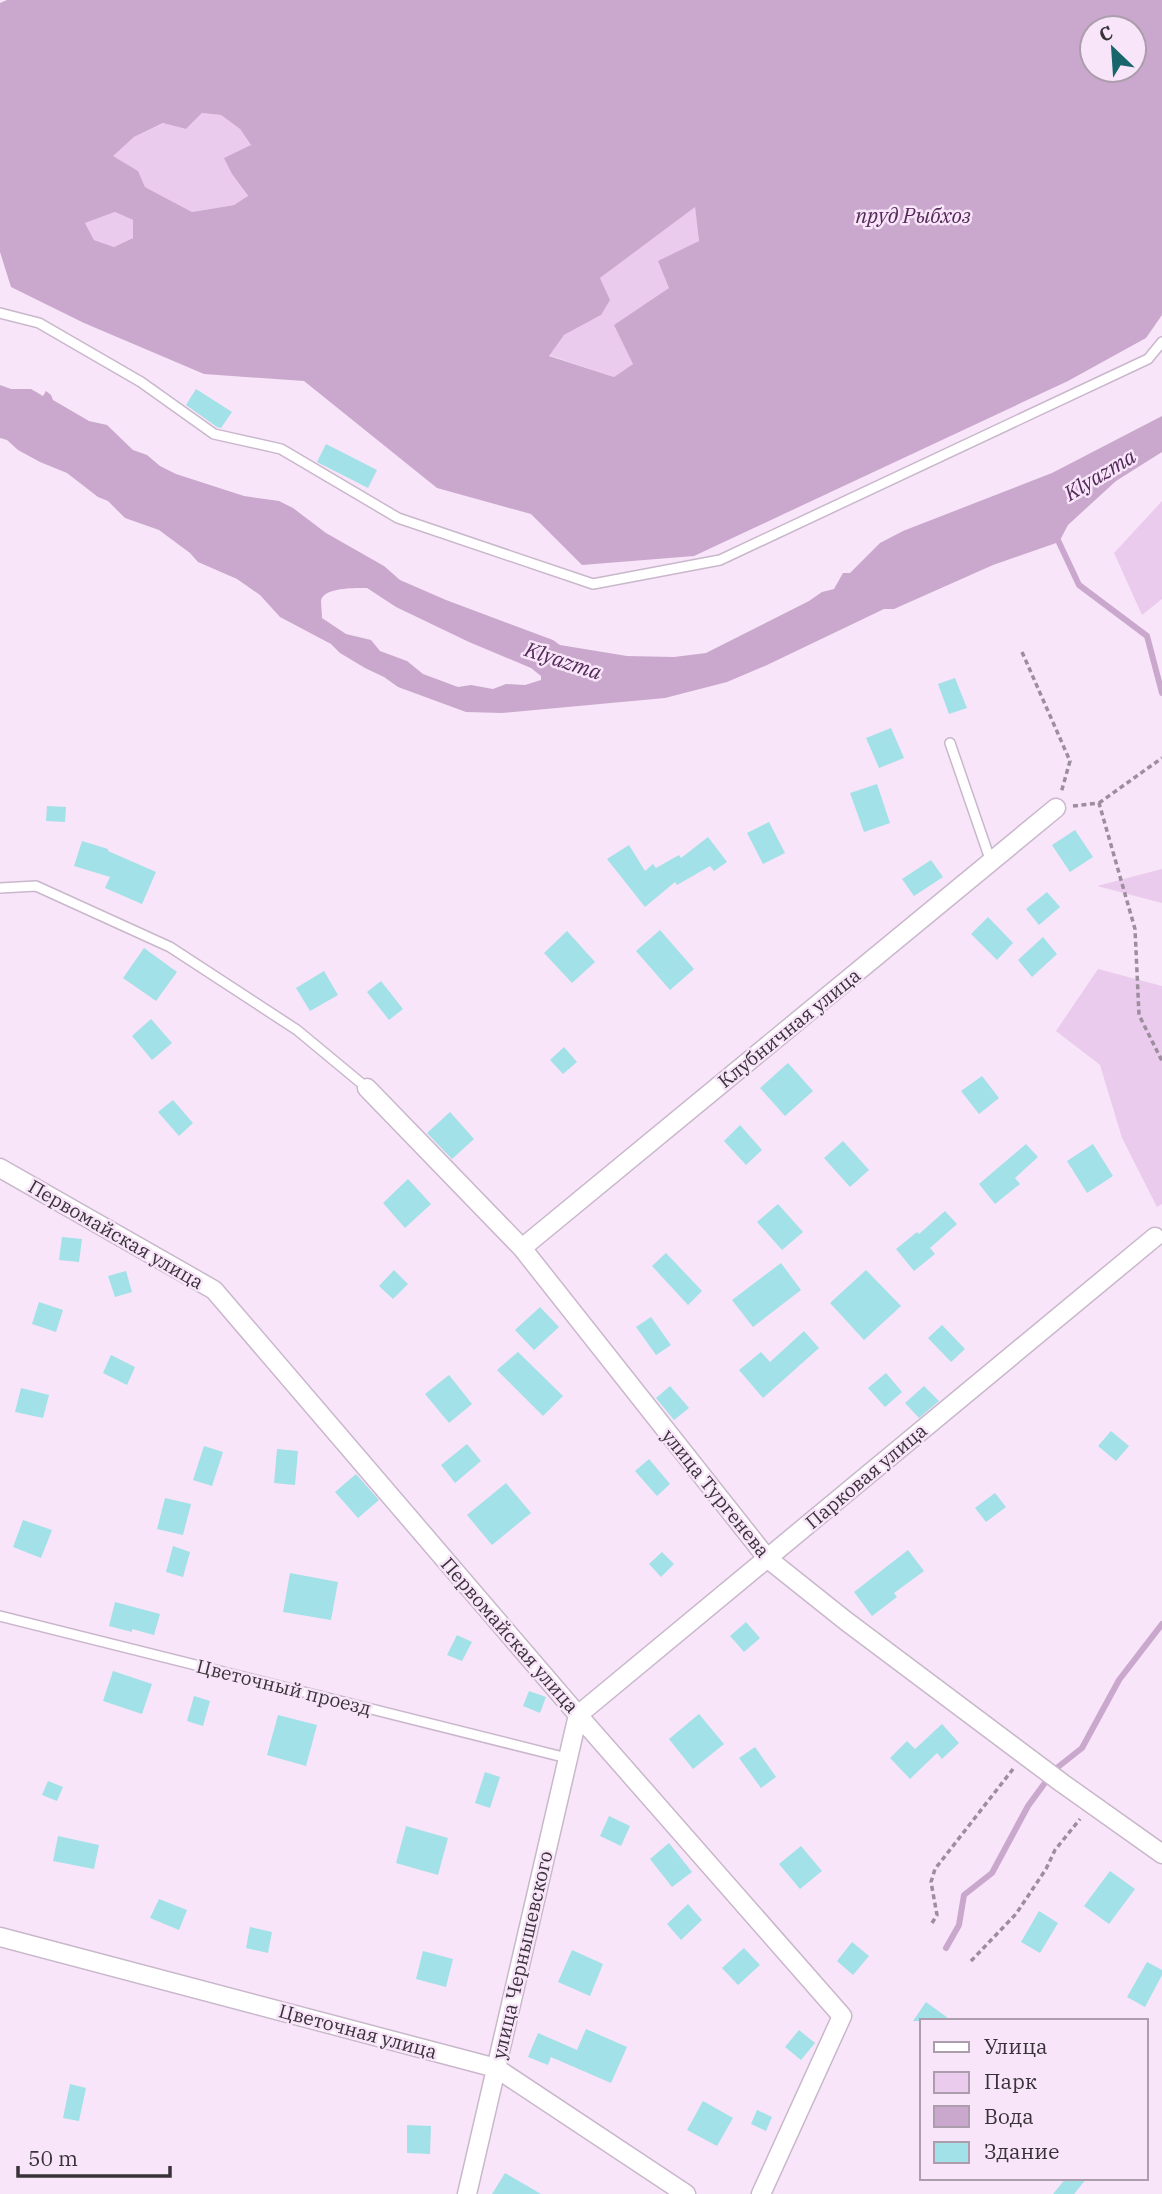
<svg xmlns="http://www.w3.org/2000/svg" width="1162" height="2194" viewBox="0 0 1162 2194" font-family="'IBM Plex Serif',serif">
<style>
.green{fill:#ebcbed}
.water{fill:#caa8cd;fill-rule:evenodd}
.lines{fill:none;stroke-linecap:round;stroke-linejoin:round}
.stream{stroke:#caa8cd;stroke-width:6}
.building{fill:#a1e1e7}
.service-casing{stroke:#c9b7cb;stroke-width:12}
.minor-casing{stroke:#c9b7cb;stroke-width:21}
.path{stroke:#9c8e9c;stroke-width:3.5;stroke-dasharray:5 3.5;stroke-linecap:butt}
.service{stroke:#fff;stroke-width:9}
.minor{stroke:#fff;stroke-width:18}
.labels{text-anchor:middle;stroke-width:5;stroke-linejoin:round;paint-order:stroke}
.street-label{font-size:19px;fill:#393239;stroke:#f8e5f9}
.water-label{font-size:21px;font-style:italic;fill:#532858;stroke:#f8e5f9}
</style>
<rect width="100%" height="100%" fill="#f8e5f9"/>
<path class="green" d="M202,113L221,115L240,129L251,145L232,174L248,197L234,205L192,212L145,187L137,171L112,156L134,137L164,123L186,129Z
M695,206L699,241L669,288L633,364L614,377L548,355L564,335L601,315L600,278Z
M115,212L133,220V238L114,247L94,240L85,223Z
M1162,501V599L1142,615L1114,553Z
M1162,869V903L1097,886Z
M1098,969L1162,986V1204L1157,1207L1122,1138L1100,1065L1056,1031Z"/>
<path class="water" d="M7,0H1162V315L1146,338L1068,381L694,556L582,565L531,514L437,488L304,381L204,374L84,323L11,287L0,252V3ZM1092,28H1134V70H1092ZM202,113L221,115L240,129L251,145L224,158L232,174L248,196L234,205L192,212L145,187L138,171L113,156L134,137L163,123L186,129ZM695,207L699,241L658,261L669,288L614,325L633,364L614,377L549,356L564,335L601,315L610,300L600,278ZM115,212L133,220V238L114,247L94,240L85,223Z
M0,385L11,389H31L43,396L46,391L51,395L53,400L89,421L107,425L133,450L147,455L160,466L176,474L244,496L279,501L293,508L326,533L384,566L400,580L446,600L553,640L560,645L627,656L674,657L706,653L809,601L822,592L834,589L843,573H850L880,543L903,531L1052,473L1162,416V452L1116,481L1068,525L1059,542L993,565L894,609H884L767,665L727,682L665,698L502,713L466,712L398,687L384,677L365,668L340,653L331,644L280,617L260,595L237,579L198,562L190,553L159,530L125,518L108,501L98,497L67,473L40,462L18,450L7,440L0,438ZM367,588L396,607L469,642L531,668L541,676V680L525,685L506,684L493,689L471,685L458,687L423,674L407,661L380,651L371,640L346,634L322,618C322,613 321,606 321,601C323,587 356,588 367,588Z"/>
<g class="lines">
<path class="stream" d="M1056,536L1079,585L1147,636L1162,693
M1058,1767L1082,1748L1119,1680L1162,1624
M946,1948L959,1925L964,1895L992,1873L1028,1806L1047,1780"/>
</g>
<path class="building" d="M196,389L232,412L221,428L217,427L186,405Z
M326,444L377,470L368,488L317,462Z
M955,678L967,708L949,714L938,684Z
M891,728L904,758L879,768L866,738Z
M877,784L890,823L864,832L850,793Z
M47,806L66,807L65,822L46,821Z
M769,822L785,853L763,864L747,833Z
M1075,830L1093,857L1070,872L1052,845Z
M708,837L727,862L714,871L710,866L677,885L675,882L645,907L607,859L629,845L645,871L653,864L656,868L679,855L681,858Z
M82,841L108,849V851L156,872L142,904L105,888L110,877L74,866Z
M931,860L943,877L914,896L902,879Z
M1047,892L1060,907L1039,925L1026,909Z
M988,917L1013,943L997,960L971,934Z
M660,930L694,969L670,990L636,951Z
M567,931L595,962L572,983L544,953Z
M1043,937L1057,954L1032,977L1018,960Z
M144,948L177,972L156,1001L123,978Z
M324,971L338,995L310,1011L296,988Z
M381,981L403,1009L389,1020L367,992Z
M151,1019L172,1043L152,1060L132,1036Z
M564,1047L577,1062L563,1074L550,1060Z
M788,1063L813,1091L785,1116L760,1088Z
M982,1076L999,1098L979,1114L961,1091Z
M173,1100L193,1123L179,1136L158,1112Z
M450,1112L474,1139L452,1159L427,1133Z
M740,1125L762,1150L746,1165L724,1141Z
M843,1141L869,1170L850,1187L824,1158Z
M1026,1144L1038,1157L1015,1178L1020,1184L995,1204L979,1184Z
M1093,1144L1113,1176L1087,1193L1067,1161Z
M408,1179L431,1204L405,1228L383,1203Z
M778,1204L803,1232L782,1250L757,1222Z
M945,1211L957,1224L930,1248L935,1254L914,1271L896,1249L917,1232L919,1234Z
M62,1237L82,1239L79,1262L59,1260Z
M666,1253L702,1291L688,1305L652,1266Z
M781,1263L801,1290L753,1327L732,1300Z
M394,1270L408,1284L393,1299L379,1286Z
M866,1270L901,1306L864,1340L830,1303Z
M126,1271L132,1292L115,1297L108,1276Z
M39,1302L63,1310L56,1332L32,1324Z
M540,1307L559,1327L534,1350L515,1330Z
M651,1317L671,1345L656,1355L636,1327Z
M942,1325L965,1349L951,1362L928,1338Z
M804,1331L819,1348L763,1398L739,1370L761,1352L770,1362Z
M518,1352L563,1396L543,1416L497,1370Z
M111,1355L135,1367L127,1385L103,1373Z
M886,1373L902,1392L885,1407L868,1388Z
M449,1375L472,1404L449,1423L425,1394Z
M670,1386L689,1408L674,1420L656,1398Z
M924,1386L939,1401L919,1418L905,1403Z
M21,1388L49,1395L43,1418L15,1412Z
M1111,1431L1129,1446L1116,1461L1098,1446Z
M467,1444L481,1461L455,1483L441,1465Z
M204,1446L223,1452L212,1486L193,1480Z
M277,1449L298,1451L295,1485L274,1483Z
M649,1459L670,1484L657,1496L635,1471Z
M356,1474L379,1500L358,1518L335,1492Z
M506,1483L531,1513L492,1545L467,1515Z
M995,1493L1006,1507L986,1522L975,1508Z
M165,1498L191,1504L183,1535L157,1529Z
M23,1520L52,1530L41,1558L13,1547Z
M173,1546L190,1552L183,1577L166,1572Z
M908,1550L924,1571L894,1593L897,1597L872,1616L854,1592Z
M662,1552L674,1564L661,1577L649,1564Z
M290,1573L338,1582L331,1620L283,1612Z
M115,1602L160,1614L154,1635L132,1629V1632L109,1626Z
M746,1622L760,1638L744,1652L730,1636Z
M457,1635L472,1642L462,1661L447,1655Z
M113,1671L152,1684L142,1714L103,1701Z
M529,1691L546,1697L540,1713L523,1706Z
M194,1696L210,1701L203,1726L187,1721Z
M699,1714L724,1744L693,1769L669,1739Z
M278,1715L317,1725L306,1766L267,1755Z
M942,1724L959,1743L942,1759L937,1753L910,1779L890,1758L907,1741L915,1749Z
M755,1747L776,1777L761,1788L739,1758Z
M485,1772L500,1777L490,1808L475,1803Z
M48,1781L63,1787L57,1801L42,1795Z
M609,1816L630,1826L621,1846L600,1836Z
M406,1826L448,1838L438,1875L396,1863Z
M58,1836L99,1845L94,1869L53,1861Z
M669,1843L692,1872L672,1887L650,1859Z
M801,1846L822,1871L800,1889L779,1864Z
M1110,1871L1135,1889L1109,1924L1084,1906Z
M159,1899L187,1910L179,1930L150,1918Z
M688,1904L702,1920L681,1940L667,1924Z
M1039,1911L1058,1923L1040,1953L1021,1942Z
M250,1927L272,1932L268,1953L246,1948Z
M852,1942L869,1956L853,1975L837,1961Z
M744,1948L760,1965L738,1985L722,1968Z
M572,1950L603,1964L590,1996L558,1982Z
M423,1951L453,1959L446,1987L416,1979Z
M1147,1962L1162,1970V1975L1145,2007L1127,1997Z
M926,2002L952,2021H913Z
M586,2029L627,2047L611,2083L551,2057L548,2065L528,2057L538,2033L577,2050Z
M799,2030L815,2043L801,2060L785,2047Z
M70,2084L86,2088L79,2121L63,2118Z
M703,2101L733,2118L717,2146L687,2130Z
M757,2110L772,2117L766,2131L751,2124Z
M407,2125L431,2126L430,2154L407,2153Z
M505,2173L541,2194H492Z
M1066,2178H1087L1074,2194H1053Z"/>
<g class="lines">
<defs>
<path id="service" d="M0,313L39,323L141,382L214,434L281,449L398,518L593,584L720,560L1148,359L1162,342
M950,743L991,862
M0,888L36,886L170,947L297,1030L367,1088
M0,1616L567,1758"/>
<path id="minor" d="M367,1088L522,1248L767,1558L846,1621L1062,1783L1162,1854
M0,1168L214,1290L578,1715L842,2016L761,2194
M522,1248L1056,808
M578,1715L1155,1237
M0,1937L496,2068L686,2194
M467,2194L578,1715"/>
</defs>
<use href="#service" class="service-casing"/>
<use href="#minor" class="minor-casing"/>
<path class="path" d="M1022,652L1070,761L1061,793
M1099,803L1162,758
M1073,806L1099,803L1135,929L1139,1015L1162,1061
M932,1923L937,1915L931,1882L935,1869L1013,1769
M971,1961L1016,1914L1046,1869L1055,1850L1080,1819"/>
<use href="#service" class="service"/>
<use href="#minor" class="minor"/>
</g>
<g class="labels">
<g class="street-label">
<text transform="translate(789 1028) rotate(-39)" y="7">Клубничная улица</text>
<text transform="translate(116 1234) rotate(30)" y="7">Первомайская улица</text>
<text transform="translate(866 1476) rotate(-40)" y="7">Парковая улица</text>
<text transform="translate(716 1493) rotate(51)" y="7">улица Тургенева</text>
<text transform="translate(510 1635) rotate(49)" y="7">Первомайская улица</text>
<text transform="translate(284 1687) rotate(14)" y="7">Цветочный проезд</text>
<text transform="translate(522 1955) rotate(-77)" y="7">улица Чернышевского</text>
<text transform="translate(358 2031) rotate(15)" y="7">Цветочная улица</text>
</g>
<g class="water-label">
<text x="913" y="223">пруд Рыбхоз</text>
<text transform="translate(1100 475) rotate(-31)" y="7">Klyazma</text>
<text transform="translate(563 661) rotate(18)" y="7">Klyazma</text>
</g>
</g>
<rect x="920" y="2019" width="228" height="161" fill="#f8e5f9" stroke="#ac9dac" stroke-width="2"/>
<rect x="934" y="2042" width="35" height="10" fill="#ffffff" stroke="#ac9dac" stroke-width="2"/>
<text x="984" y="2054" font-size="21" fill="#393239">Улица</text>
<rect x="934" y="2072" width="35" height="21" fill="#ebcbed" stroke="#ac9dac" stroke-width="2"/>
<text x="984" y="2089" font-size="21" fill="#393239">Парк</text>
<rect x="934" y="2106" width="35" height="21" fill="#caa8cd" stroke="#ac9dac" stroke-width="2"/>
<text x="984" y="2124" font-size="21" fill="#393239">Вода</text>
<rect x="934" y="2142" width="35" height="21" fill="#a1e1e7" stroke="#ac9dac" stroke-width="2"/>
<text x="984" y="2159" font-size="21" fill="#393239">Здание</text>
<g transform="translate(1113 49) rotate(335)"><circle r="33" fill="#f8e5f9" stroke="#ac9dac" stroke-width="2"/>
<path d="M0-5L12 26L0 18L-12 26Z" fill="#18666c"/>
<text y="-10" font-size="19" font-weight="bold" text-anchor="middle" fill="#393239">С</text>
</g>
<path d="M18 2166v10h152v-10" fill="none" stroke="#393239" stroke-width="3.5"/>
<text x="28" y="2166" font-size="21" fill="#393239" stroke="#f8e5f9" stroke-width="5" paint-order="stroke">50 m</text>
</svg>
